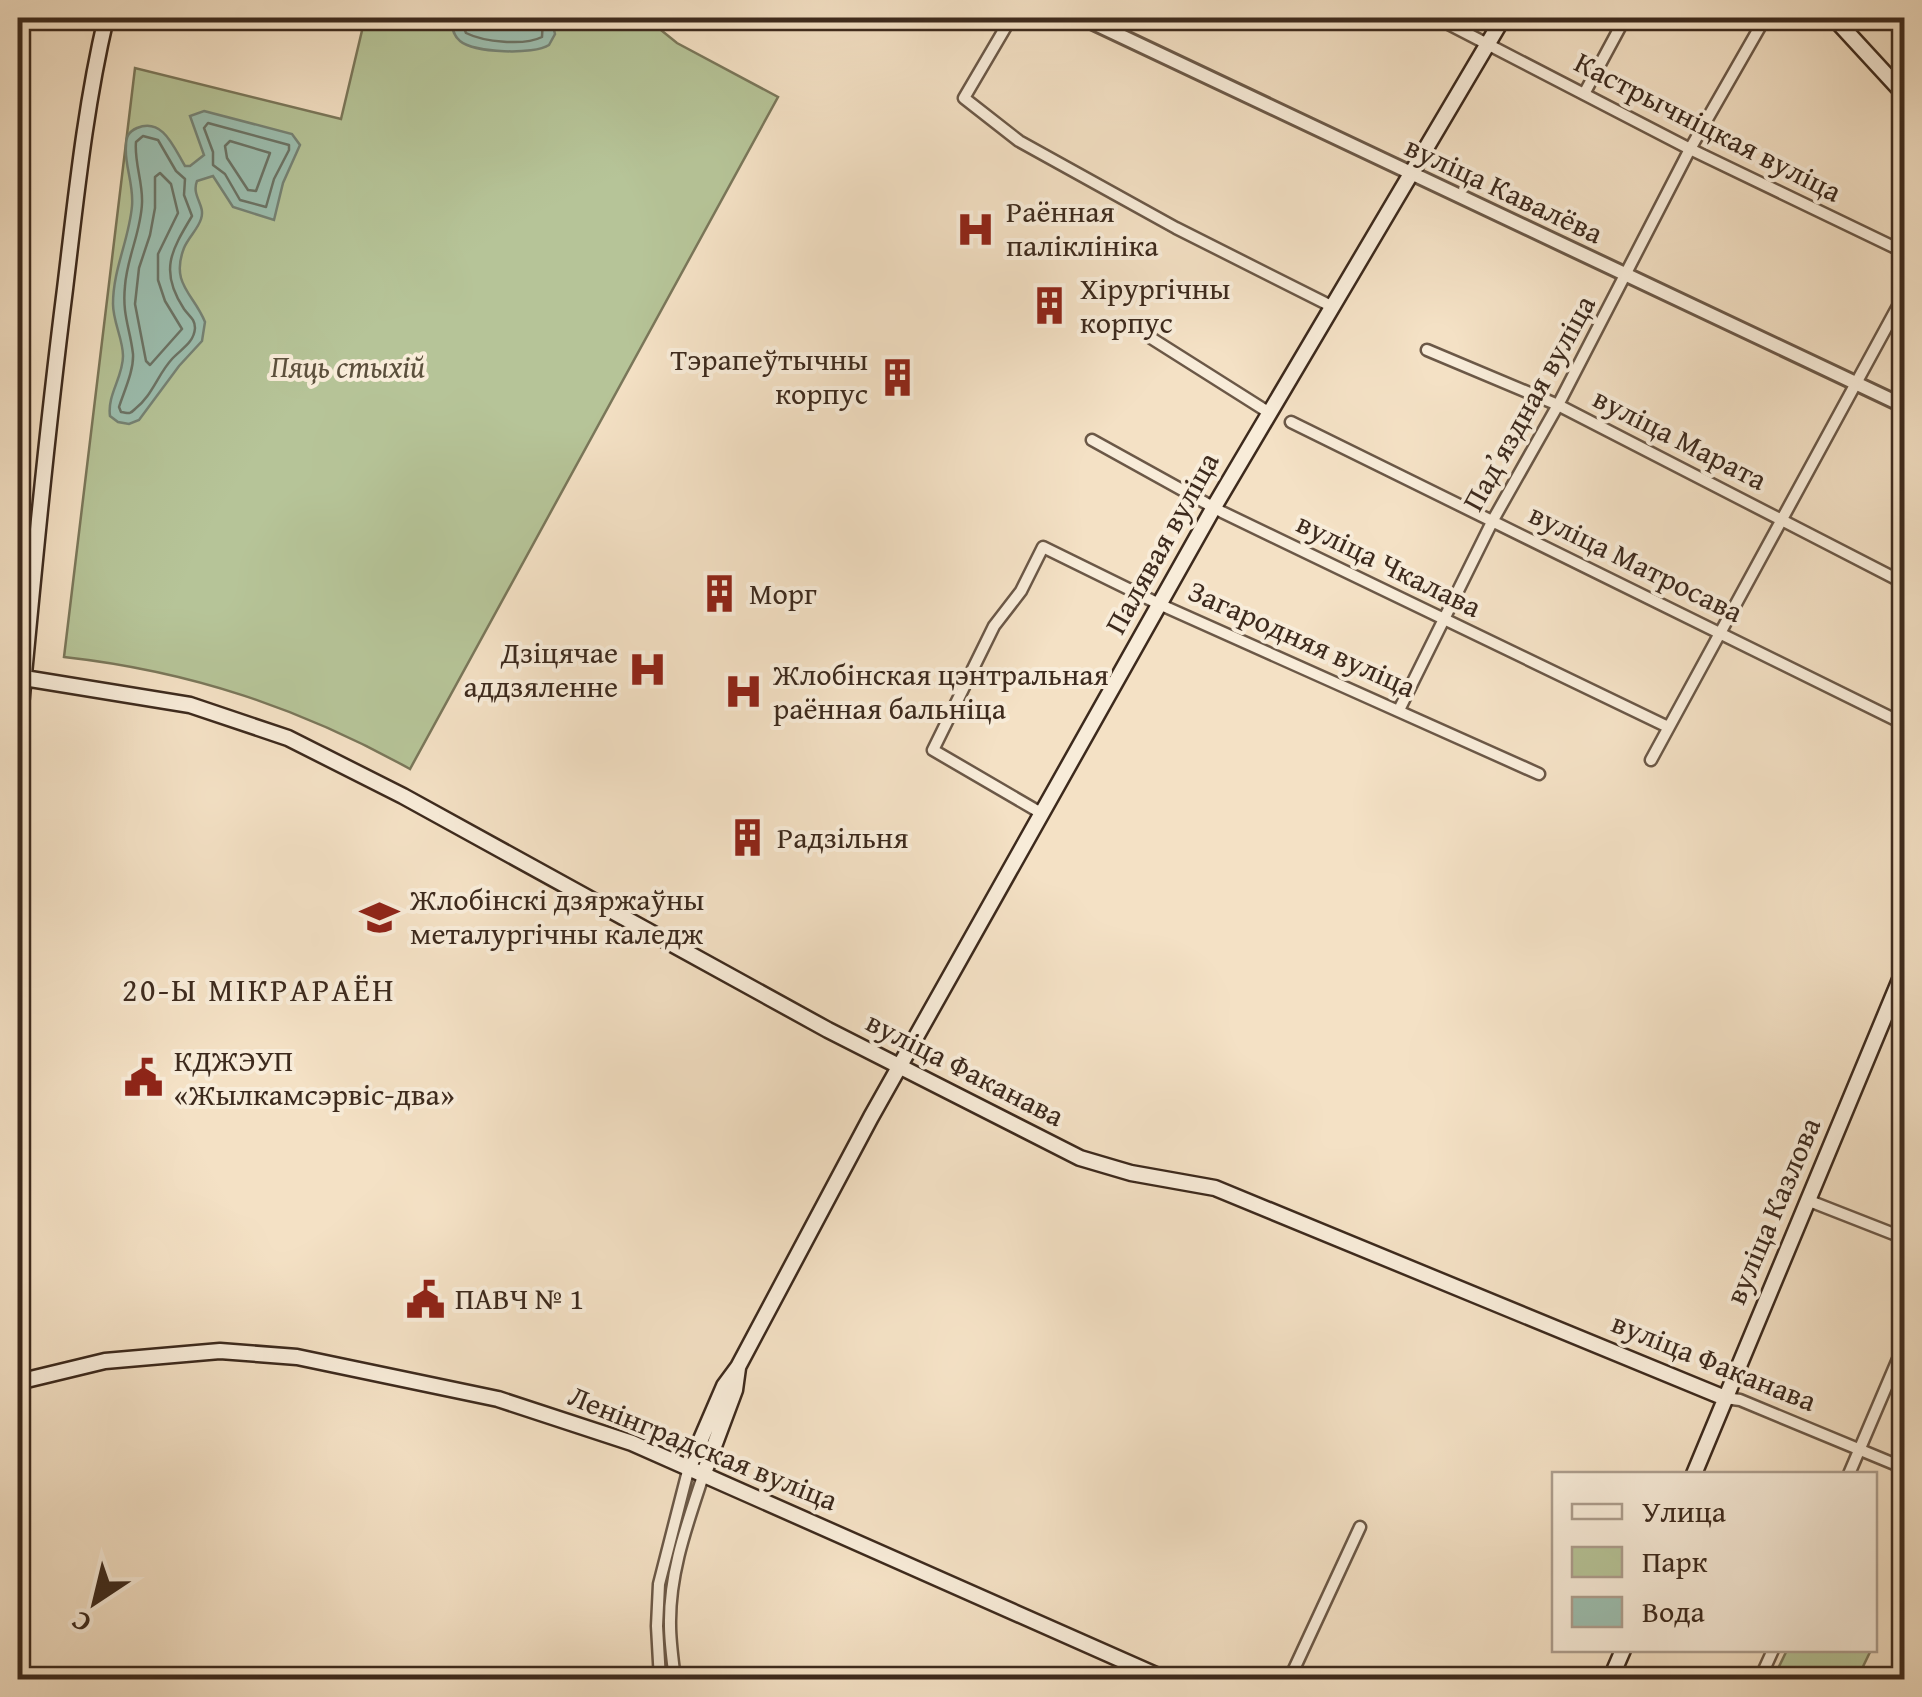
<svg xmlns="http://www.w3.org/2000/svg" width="1922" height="1697" viewBox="0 0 1922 1697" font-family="'Gentium Book Plus',serif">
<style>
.green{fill:#b6c498;stroke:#7a775a;stroke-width:2.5}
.water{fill:#9cbeaf;stroke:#768375;stroke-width:2.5}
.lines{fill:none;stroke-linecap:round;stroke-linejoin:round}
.shore{stroke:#6c7466;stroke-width:2.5}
.minor-casing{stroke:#6b5847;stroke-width:15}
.tertiary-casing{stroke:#6b5847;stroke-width:18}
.secondary-casing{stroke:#3d2a1d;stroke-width:19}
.minor{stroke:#f8ecd9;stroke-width:10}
.tertiary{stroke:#f8ecd9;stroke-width:12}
.secondary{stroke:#f8ecd9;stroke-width:14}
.labels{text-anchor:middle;stroke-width:8;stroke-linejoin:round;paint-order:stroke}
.street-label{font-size:30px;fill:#3d2a1d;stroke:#f8ecd9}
.poi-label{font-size:30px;fill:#3d2a1d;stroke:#f8ecd9;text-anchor:start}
.park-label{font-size:30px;font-style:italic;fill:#5b503c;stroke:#f8ecd9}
.neighbourhood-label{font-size:32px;letter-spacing:2.5px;fill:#3d2a1d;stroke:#f8ecd9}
</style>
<rect width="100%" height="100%" fill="#f4e1c5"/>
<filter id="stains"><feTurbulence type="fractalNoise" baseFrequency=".002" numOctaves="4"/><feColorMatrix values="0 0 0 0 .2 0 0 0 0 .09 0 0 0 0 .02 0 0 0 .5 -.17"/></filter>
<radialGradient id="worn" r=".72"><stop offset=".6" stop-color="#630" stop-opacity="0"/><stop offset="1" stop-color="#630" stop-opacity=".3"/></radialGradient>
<path class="green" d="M365,18H646L677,43L778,97L410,769C300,708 190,671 64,657L135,68L341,119Z
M1787,1650H1871L1857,1679H1773Z"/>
<path class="water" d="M551,18L555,34L549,45C534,55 474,53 460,41C453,36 452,26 450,19Z
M204,111L292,134L300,145L283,183L274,220L233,207L213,176L197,181C191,196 206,205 201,219C198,229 188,238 184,248C170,284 194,294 205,322L202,341L179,366L139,420L129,424L118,422L110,416C107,395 123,377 123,356C123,339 113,322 113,304C113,269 129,240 132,206C134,184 124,164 126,146C126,137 128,132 137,128C163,117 174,148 185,166H190L204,155L190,116Z"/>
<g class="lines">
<path class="shore" d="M460,18L466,33C484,42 524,46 542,37L543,18
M208,123L289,145V150L274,179L266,207L240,200L225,174L213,165V152L204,128Z
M143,136L158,140L176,171L185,179L184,195L192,216C171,251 159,271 184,309C189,316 195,319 195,328C194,343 181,349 172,359C158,374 152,396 135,409C129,415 129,413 121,412L119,407C124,391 134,371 133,354C130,328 122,315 125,286C127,257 141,232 142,203C143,182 134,162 136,142Z
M230,141L270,153L256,191L248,190L227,158L225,146Z
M160,173L171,184L178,213L158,254V280L165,301L182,329L150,365L146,361L135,304L139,268L150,235L155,208V177Z"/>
<defs>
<path id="minor" d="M1011,18L964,98L1019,141L1176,228L1331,306
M1437,18L1690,149L1904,252
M1584,94L1625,18
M1151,338L1268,412
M1427,350L1558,405L1904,583
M1291,422L1904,724
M1092,440L1222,512L1668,727
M1399,710L1493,520L1558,405L1690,149L1765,18
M1651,760L1904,295
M1041,813L933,750L994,626L1021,591L1043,547L1159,604L1539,774
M1807,1200L1904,1238
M1725,1398L1740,1400L1904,1468
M1849,1474L1904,1345
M1763,1672L1773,1650
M660,1680L657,1626L659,1584L689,1467
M675,1680C673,1662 670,1643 670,1625C669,1572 688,1522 704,1473
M1289,1680L1360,1527"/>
<path id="tertiary" d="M1083,18L1904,406"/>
<path id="secondary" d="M1834,18L1904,94
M18,677L190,705L288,738L403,796L828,1030L1080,1158L1131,1173L1215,1188L1725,1398
M18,738C32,588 46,439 65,289C76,198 85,107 106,18
M18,1382L105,1361L220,1351L297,1357L498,1399L632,1443L1167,1680
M689,1467L724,1386L738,1367L871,1117L1214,507L1503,18
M704,1473L735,1390L738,1368
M1694,1474L1904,970
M1610,1680L1623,1650"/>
</defs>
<use href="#minor" class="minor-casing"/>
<use href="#tertiary" class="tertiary-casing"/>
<use href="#secondary" class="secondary-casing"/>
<use href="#minor" class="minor"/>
<use href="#tertiary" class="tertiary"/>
<use href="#secondary" class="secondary"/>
</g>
<defs>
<symbol id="hospital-bare" viewBox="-9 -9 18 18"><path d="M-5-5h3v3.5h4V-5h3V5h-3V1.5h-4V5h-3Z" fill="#8f2418" stroke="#f8ecd9" stroke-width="2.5" paint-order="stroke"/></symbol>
<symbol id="building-bare" viewBox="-9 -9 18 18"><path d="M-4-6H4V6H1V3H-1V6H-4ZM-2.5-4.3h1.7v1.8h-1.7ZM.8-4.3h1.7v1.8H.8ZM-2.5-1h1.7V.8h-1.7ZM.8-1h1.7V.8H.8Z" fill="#8f2418" stroke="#f8ecd9" stroke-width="2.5" paint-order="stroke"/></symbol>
<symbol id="university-bare" viewBox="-9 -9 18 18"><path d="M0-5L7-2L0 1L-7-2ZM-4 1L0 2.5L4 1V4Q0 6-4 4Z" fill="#8f2418" stroke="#f8ecd9" stroke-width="2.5" paint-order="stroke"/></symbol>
<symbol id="civic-bare" viewBox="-9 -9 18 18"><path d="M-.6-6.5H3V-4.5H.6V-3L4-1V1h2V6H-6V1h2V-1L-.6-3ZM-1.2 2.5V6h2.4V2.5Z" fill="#8f2418" stroke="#f8ecd9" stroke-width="2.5" paint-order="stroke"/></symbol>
</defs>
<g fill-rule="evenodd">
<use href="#hospital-bare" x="948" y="202" width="55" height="55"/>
<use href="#building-bare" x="1022" y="278" width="55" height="55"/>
<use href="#building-bare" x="870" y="350" width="55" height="55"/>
<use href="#building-bare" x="692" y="566" width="55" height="55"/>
<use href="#hospital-bare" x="620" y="642" width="55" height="55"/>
<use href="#hospital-bare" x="716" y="664" width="55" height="55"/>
<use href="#building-bare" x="720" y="810" width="55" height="55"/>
<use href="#university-bare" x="352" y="890" width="55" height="55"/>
<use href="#civic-bare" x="116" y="1050" width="55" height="55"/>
<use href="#civic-bare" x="398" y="1272" width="55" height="55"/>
</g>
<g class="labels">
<g class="street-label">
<text transform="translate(1708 127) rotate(27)" y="10">Кастрычніцкая вуліца</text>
<text transform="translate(1504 190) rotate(25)" y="10">вуліца Кавалёва</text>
<text transform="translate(1529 403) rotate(-61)" y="10">Падʼяздная вуліца</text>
<text transform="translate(1680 439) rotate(27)" y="10">вуліца Марата</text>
<text transform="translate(1162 543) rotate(-61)" y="10">Палявая вуліца</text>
<text transform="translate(1636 563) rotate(26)" y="10">вуліца Матросава</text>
<text transform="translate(1389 565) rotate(26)" y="10">вуліца Чкалава</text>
<text transform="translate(1302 639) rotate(24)" y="10">Загародняя вуліца</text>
<text transform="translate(965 1069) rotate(27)" y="10">вуліца Факанава</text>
<text transform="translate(1773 1211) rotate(-67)" y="10">вуліца Казлова</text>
<text transform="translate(1714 1362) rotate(22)" y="10">вуліца Факанава</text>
<text transform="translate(703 1448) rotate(22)" y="10">Ленінградская вуліца</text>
</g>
<g class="poi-label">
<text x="1006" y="222">Раённая<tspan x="1006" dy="34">паліклініка</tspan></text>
<text x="1080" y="299">Хірургічны<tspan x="1080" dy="34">корпус</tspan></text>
<text x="868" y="370" text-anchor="end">Тэрапеўтычны<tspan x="868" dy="34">корпус</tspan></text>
<text x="749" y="604">Морг</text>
<text x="618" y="663" text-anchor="end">Дзіцячае<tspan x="618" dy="34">аддзяленне</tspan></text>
<text x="773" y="685">Жлобінская цэнтральная<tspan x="773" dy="34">раённая бальніца</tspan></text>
<text x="777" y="848">Радзільня</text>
<text x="410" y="910">Жлобінскі дзяржаўны<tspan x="410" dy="34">металургічны каледж</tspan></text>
<text x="174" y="1071">КДЖЭУП<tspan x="174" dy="34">«Жылкамсэрвіс-два»</tspan></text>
<text x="455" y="1309">ПАВЧ № 1</text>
</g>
<g class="park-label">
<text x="348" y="377">Пяць стыхій</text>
</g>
<g class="neighbourhood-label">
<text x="259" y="1001">20-Ы МІКРАРАЁН</text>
</g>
</g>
<rect width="1922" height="1697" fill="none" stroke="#f4e1c5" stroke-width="60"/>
<rect x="20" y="20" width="1882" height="1657" fill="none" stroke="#3d2a1d" stroke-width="5"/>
<rect x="30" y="30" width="1862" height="1637" fill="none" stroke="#3d2a1d" stroke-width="2.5"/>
<rect x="1552" y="1472" width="325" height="180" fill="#f8ecd9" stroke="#ad9e8e" stroke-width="2.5"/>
<rect x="1572" y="1504" width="50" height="15" fill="#f8ecd9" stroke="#ad9e8e" stroke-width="2.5"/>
<text x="1642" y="1522" font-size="30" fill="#3d2a1d">Улица</text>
<rect x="1572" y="1547" width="50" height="30" fill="#b6c498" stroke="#ad9e8e" stroke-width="2.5"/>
<text x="1642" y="1572" font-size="30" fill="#3d2a1d">Парк</text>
<rect x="1572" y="1597" width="50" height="30" fill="#9cbeaf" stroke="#ad9e8e" stroke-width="2.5"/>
<text x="1642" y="1622" font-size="30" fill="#3d2a1d">Вода</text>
<g transform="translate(95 1602) rotate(215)" stroke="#f8ecd9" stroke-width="8" paint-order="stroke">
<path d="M0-8L18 38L0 25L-18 38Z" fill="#3d2a1d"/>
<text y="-15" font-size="28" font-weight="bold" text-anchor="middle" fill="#3d2a1d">С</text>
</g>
<rect width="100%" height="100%" filter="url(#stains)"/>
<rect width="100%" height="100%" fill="url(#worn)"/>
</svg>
